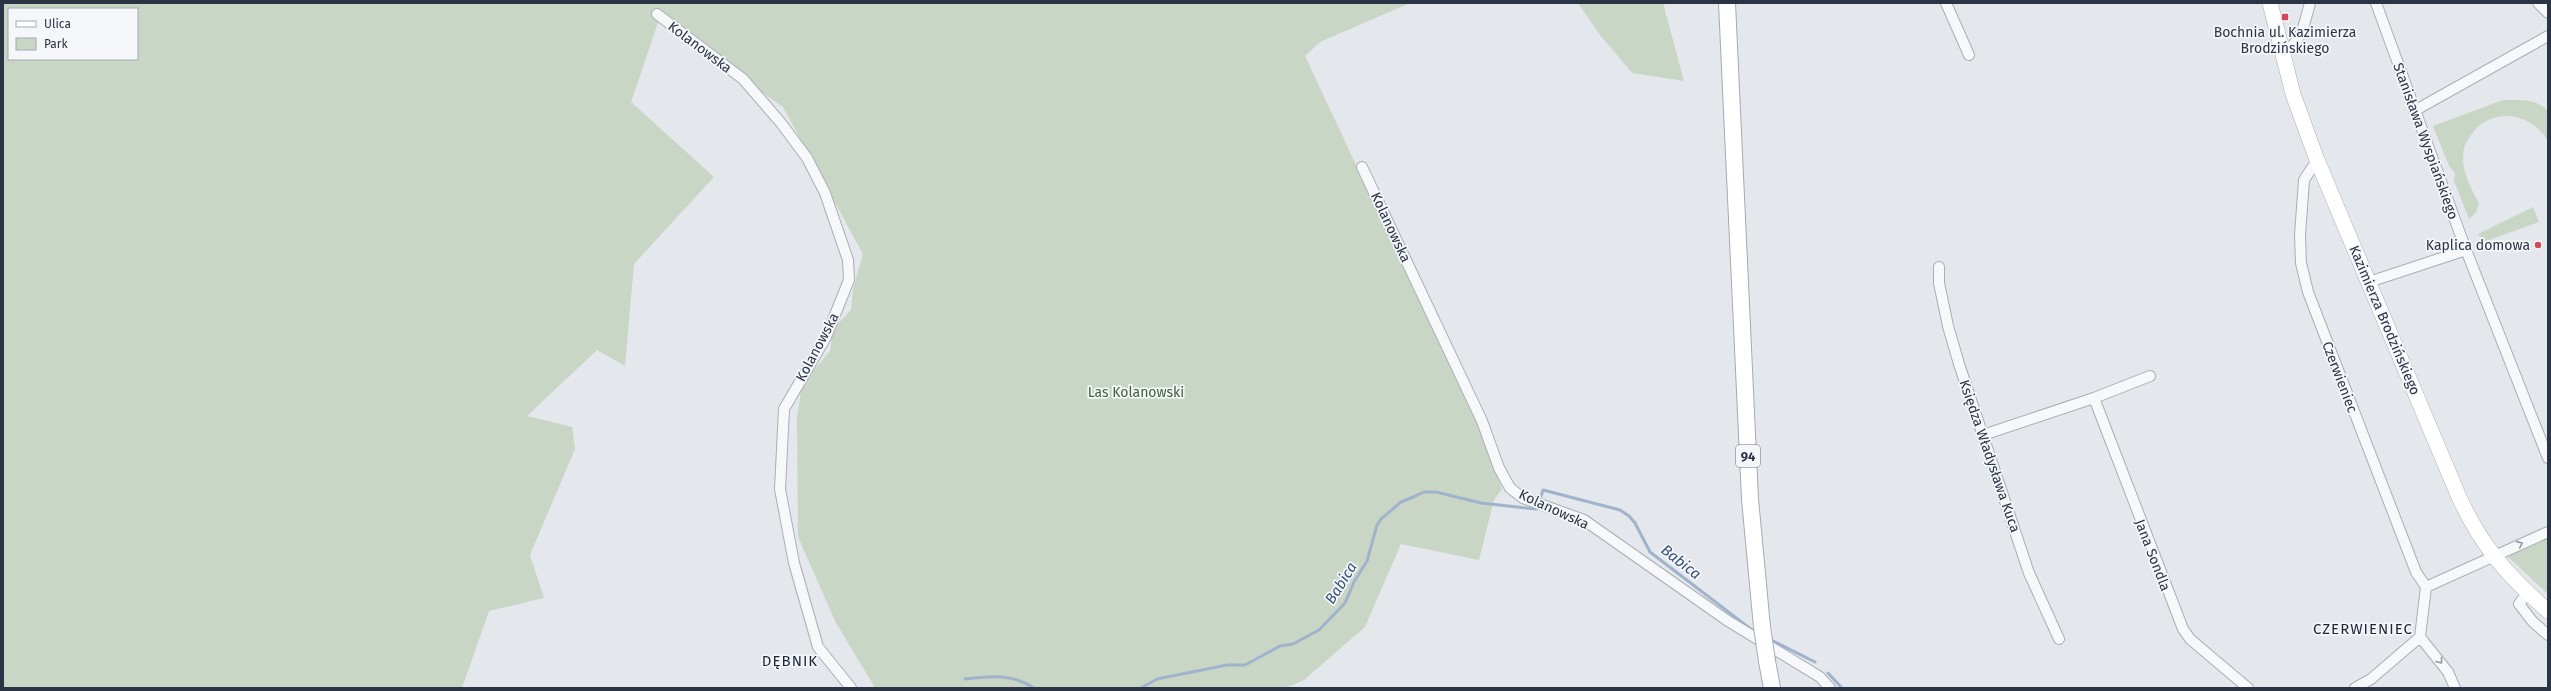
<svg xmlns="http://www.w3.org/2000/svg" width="2551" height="691" viewBox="0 0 2551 691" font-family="'Fira Sans',sans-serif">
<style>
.green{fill:#c9d6c5;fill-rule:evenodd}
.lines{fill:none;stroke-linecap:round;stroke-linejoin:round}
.stream{stroke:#9fb4cc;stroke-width:3}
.street-casing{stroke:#a9aeb7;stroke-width:12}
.secondary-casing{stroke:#a9aeb7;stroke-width:16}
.primary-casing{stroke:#a3abb8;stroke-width:18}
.street{stroke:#f7f8fa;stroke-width:10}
.secondary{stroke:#fff;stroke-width:15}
.primary{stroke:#fff;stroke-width:16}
.primary-bridge-casing{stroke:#a3abb8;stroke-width:18;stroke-linecap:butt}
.primary-bridge{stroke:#fff;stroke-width:16}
.oneway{stroke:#9196a0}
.poi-dot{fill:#d1495b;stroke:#f4f6f9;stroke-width:1.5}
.labels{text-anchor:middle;stroke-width:3.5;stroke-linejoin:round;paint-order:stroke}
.shield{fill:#f4f6f9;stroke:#676e7b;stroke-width:1}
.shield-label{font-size:13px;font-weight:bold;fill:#2b3445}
.poi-label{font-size:14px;fill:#2b3445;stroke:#f4f6f9}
.street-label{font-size:14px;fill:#2b3445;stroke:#f4f6f9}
.park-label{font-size:14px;fill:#3f6138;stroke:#f4f6f9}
.water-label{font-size:15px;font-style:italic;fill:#34527a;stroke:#f4f6f9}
.neighbourhood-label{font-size:15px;letter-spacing:1px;fill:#1d2536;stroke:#f4f6f9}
</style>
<rect width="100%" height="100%" fill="#e4e7ec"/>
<path class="green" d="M3,3H1410L1320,42L1305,56L1489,448L1502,489L1494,500L1479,560L1401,544L1365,627L1304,680L1286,688H875L836,623L798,537L797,418L802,384L830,351L833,329L851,310L853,289L863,254L783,107L659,20L631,102L714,177L634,264L625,366L597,350L527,416L572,427L575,449L530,555L544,598L489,611L462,688H3ZM9,9H137V59H9Z
M1578,3H1663L1684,81L1632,73L1600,35Z
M2503,100C2519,100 2536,98 2548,111V141C2532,114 2495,106 2473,132C2470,137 2465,143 2464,148C2460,170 2470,186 2479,203L2476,212L2469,219L2454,181L2455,173L2449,166L2433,126Z
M2533,207L2539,222L2484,242L2478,234Z
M2548,538V594L2505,554Z"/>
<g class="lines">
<path class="stream" d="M1541,496L1543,490L1620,510L1629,516L1635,523L1650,552L1756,633
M1769,639L1815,662
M1828,673L1842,688
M965,679C992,676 1010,673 1034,688
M1141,688L1157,679L1227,665H1245L1280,646L1293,644L1319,630L1345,603L1354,582L1367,561L1377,525L1381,519L1401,502L1413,497L1424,492H1436L1481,503L1536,509"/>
<defs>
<path id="street" d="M1946,3L1969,55
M2376,3L2466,250L2548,458
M2538,3L2548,13
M657,14L743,79L781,123L807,158L825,193L848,260L849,280L826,337L784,409L780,489L794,563L818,647L851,688
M2282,51C2302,46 2305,20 2310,3
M2414,111L2548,36
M2317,160L2304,180L2300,235L2301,263L2308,292L2416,572L2426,587
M1362,167L1482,421L1499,468L1510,488L1523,498L1584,520L1728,621L1820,677L1830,688
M1939,267V283L1948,326L1959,364L2029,573L2059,639
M2369,282L2466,250
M2094,398L2183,629L2190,639L2248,688
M1983,435L2094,398L2150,376
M2426,587L2548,532
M2527,593L2519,604L2533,622L2548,635
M2420,637L2448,672L2455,688
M2355,688L2371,679L2420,637L2426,587"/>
<path id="secondary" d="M2270,3L2293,94L2317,160L2459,497C2482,547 2507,575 2548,611"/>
<path id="primary" d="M1727,3L1750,499L1762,627
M1767,661L1772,688"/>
</defs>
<use href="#street" class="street-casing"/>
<use href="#secondary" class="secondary-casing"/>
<use href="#primary" class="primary-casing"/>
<use href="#street" class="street"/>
<use href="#secondary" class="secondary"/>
<use href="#primary" class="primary"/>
<defs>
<path id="primary-bridge" d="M1762,627L1767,661"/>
</defs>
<use href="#primary-bridge" class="primary-bridge-casing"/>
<use href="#primary-bridge" class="primary-bridge"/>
</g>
<defs><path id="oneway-chevron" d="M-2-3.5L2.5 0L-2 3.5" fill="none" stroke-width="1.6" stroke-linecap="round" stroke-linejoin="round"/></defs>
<g class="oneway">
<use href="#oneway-chevron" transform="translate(2520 544) rotate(-24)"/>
<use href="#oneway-chevron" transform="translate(2440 661) rotate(53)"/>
</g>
<g class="poi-dot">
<rect x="2281" y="13" width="8" height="8" rx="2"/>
<circle cx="2538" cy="245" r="4"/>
</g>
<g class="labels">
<rect class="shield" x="1736" y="445" width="24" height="22" rx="3"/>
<g class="shield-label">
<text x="1748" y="461">94</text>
</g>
<g class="poi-label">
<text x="2285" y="37">Bochnia ul. Kazimierza<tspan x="2285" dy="16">Brodzińskiego</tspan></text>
<text x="2530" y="250" text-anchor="end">Kaplica domowa</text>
</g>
<g class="street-label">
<text transform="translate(700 47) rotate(37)" y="5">Kolanowska</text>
<text transform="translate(2426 141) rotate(70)" y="5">Stanisława Wyspiańskiego</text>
<text transform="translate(1391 227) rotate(65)" y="5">Kolanowska</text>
<text transform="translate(2385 320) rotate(67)" y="5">Kazimierza Brodzińskiego</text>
<text transform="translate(817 347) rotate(-62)" y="5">Kolanowska</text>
<text transform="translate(2340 377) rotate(69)" y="5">Czerwieniec</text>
<text transform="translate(1990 456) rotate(71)" y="5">Księdza Władysława Kuca</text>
<text transform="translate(1554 509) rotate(25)" y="5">Kolanowska</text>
<text transform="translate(2153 555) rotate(69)" y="5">Jana Sondla</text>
</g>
<g class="park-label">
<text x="1136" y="397">Las Kolanowski</text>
</g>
<g class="water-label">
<text transform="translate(1681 562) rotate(38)" y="5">Babica</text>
<text transform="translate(1341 583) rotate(-58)" y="5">Babica</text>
</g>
<g class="neighbourhood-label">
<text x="2363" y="634">CZERWIENIEC</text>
<text x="790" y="666">DĘBNIK</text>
</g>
</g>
<rect width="2551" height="691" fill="none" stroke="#2b3445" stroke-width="8"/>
<rect x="8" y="8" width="130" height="52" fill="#f4f6f9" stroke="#a4a8b1"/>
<rect x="16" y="21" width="20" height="6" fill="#ffffff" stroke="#a4a8b1"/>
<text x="44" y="28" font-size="12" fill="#2b3445">Ulica</text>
<rect x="16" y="38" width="20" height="12" fill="#c9d6c5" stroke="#a4a8b1"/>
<text x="44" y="48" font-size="12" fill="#2b3445">Park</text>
</svg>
